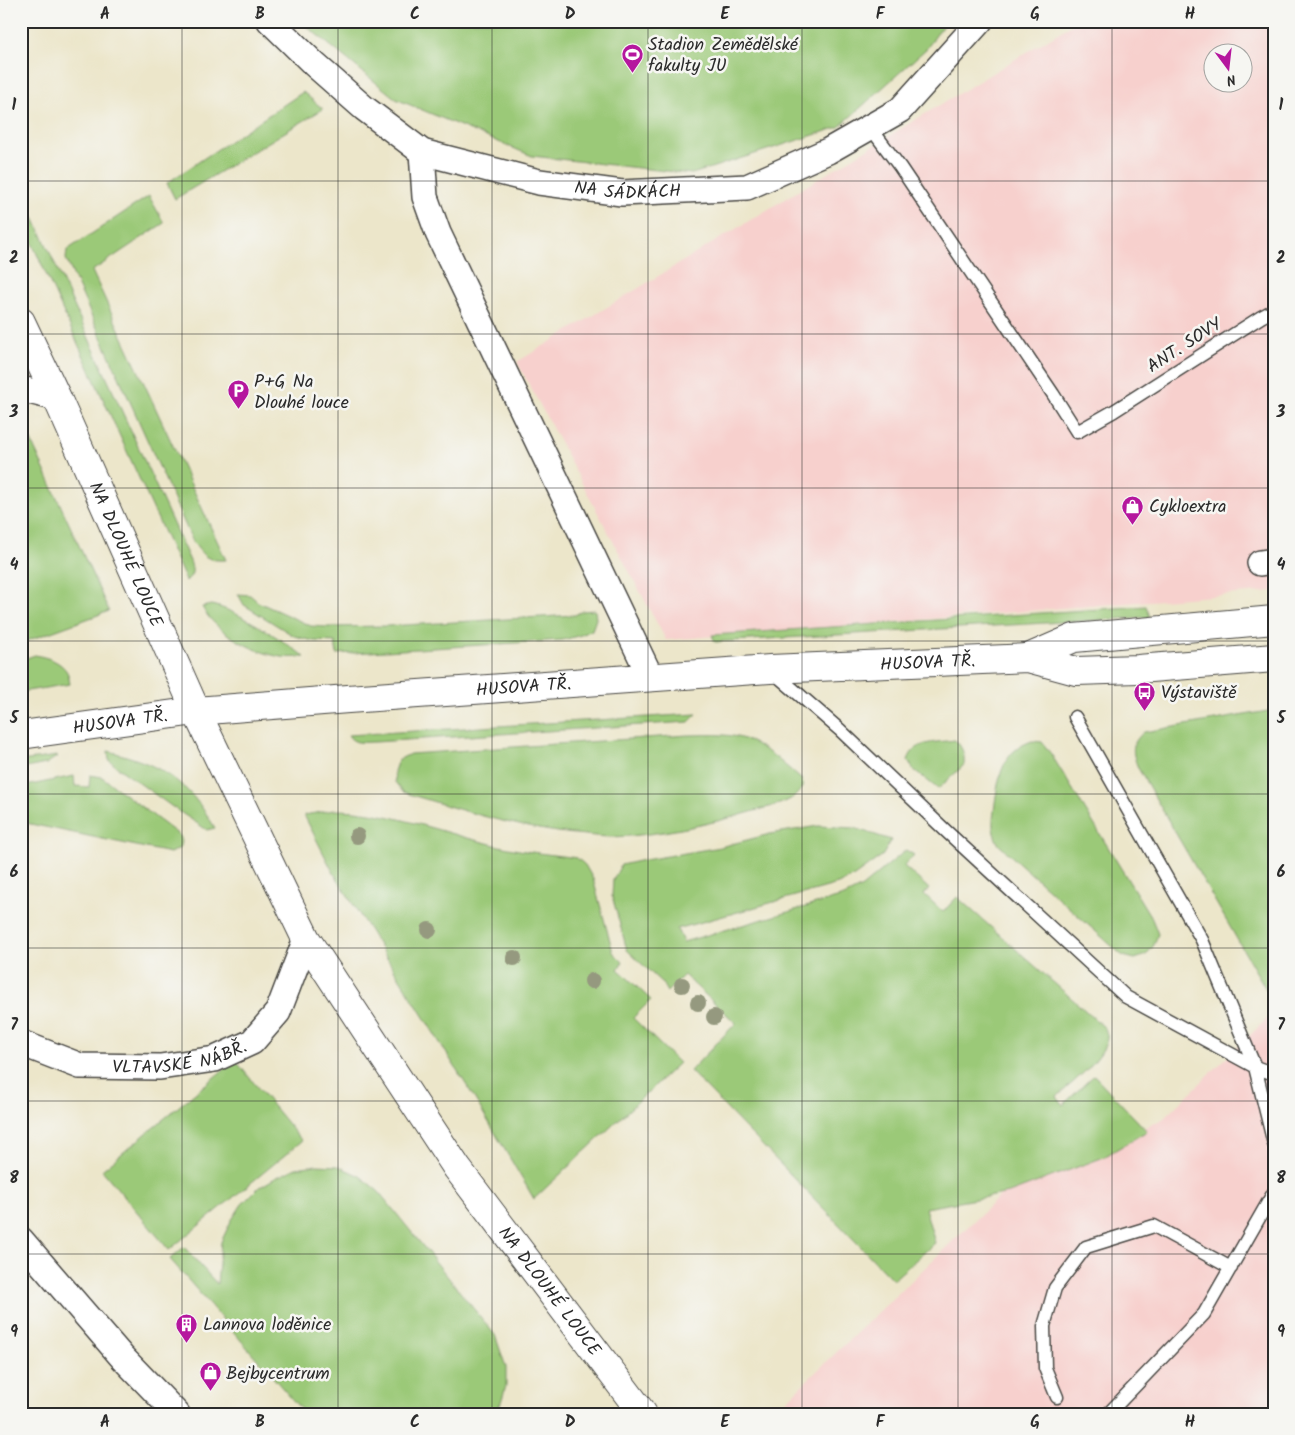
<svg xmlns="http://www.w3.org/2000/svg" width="1295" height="1435" viewBox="0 0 1295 1435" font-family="Kalam,sans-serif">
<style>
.built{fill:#f7d0cd;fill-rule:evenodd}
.green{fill:#9bc978;stroke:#637a52}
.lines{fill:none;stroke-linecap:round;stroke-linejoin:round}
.service-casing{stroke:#484743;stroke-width:15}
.minor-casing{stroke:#484743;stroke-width:28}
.tertiary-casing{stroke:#484743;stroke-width:30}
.secondary-casing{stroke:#484743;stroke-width:30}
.service{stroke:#fff;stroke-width:12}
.minor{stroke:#fff;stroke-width:25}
.tertiary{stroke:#fff;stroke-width:28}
.secondary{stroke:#fff;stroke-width:28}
.tree{fill:#95997f}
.grid{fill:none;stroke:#2b2b2b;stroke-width:1;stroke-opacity:0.55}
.labels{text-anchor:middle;stroke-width:5;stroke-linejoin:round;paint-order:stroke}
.poi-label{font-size:18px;fill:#2b2b2b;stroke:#f6f6f2;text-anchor:start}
.street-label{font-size:18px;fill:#2b2b2b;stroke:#f6f6f2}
.neatline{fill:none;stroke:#2b2b2b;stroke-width:2}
.grid-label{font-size:16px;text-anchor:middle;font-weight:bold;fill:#2b2b2b}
</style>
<rect width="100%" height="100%" fill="#f6f6f2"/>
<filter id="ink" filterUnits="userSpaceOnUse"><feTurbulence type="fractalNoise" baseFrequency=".02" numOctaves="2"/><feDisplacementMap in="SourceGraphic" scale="10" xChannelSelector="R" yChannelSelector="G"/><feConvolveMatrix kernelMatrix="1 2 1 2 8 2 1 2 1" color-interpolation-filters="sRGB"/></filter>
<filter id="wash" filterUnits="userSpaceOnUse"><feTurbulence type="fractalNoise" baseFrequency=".0096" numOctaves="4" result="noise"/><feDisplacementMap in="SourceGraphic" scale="20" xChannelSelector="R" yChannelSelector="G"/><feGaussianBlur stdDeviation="1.12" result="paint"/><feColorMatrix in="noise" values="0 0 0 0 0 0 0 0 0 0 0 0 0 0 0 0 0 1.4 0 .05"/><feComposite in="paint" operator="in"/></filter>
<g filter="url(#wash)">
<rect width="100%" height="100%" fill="#ece6ca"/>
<path class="built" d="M1078,21H1274V591L666,640L517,362ZM1212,52H1242V82H1212Z
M1274,1012V1414H772L1003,1193L1163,1119Z"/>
<path class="green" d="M300,21H946L927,48L839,127L692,174L532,156L396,99Z
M303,92L323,109L175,199L167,183Z
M21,189L190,561C193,570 194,574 186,581L21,219Z
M149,196L164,223L92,271L226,560C207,561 204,557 193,542L66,259L67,250Z
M21,419L109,611L21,643Z
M238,594L250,595L258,602L311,626L328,627L387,626L575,615L582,611L595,610L596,619L592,630L581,635L563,640L337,654L335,642L313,641L294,636L244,605Z
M211,605C236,609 284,641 305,657C297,657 289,658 282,657C254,653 215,632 202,607Z
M1146,606L1150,617L715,642L712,635Z
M35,655C46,657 61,661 67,672C69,675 69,680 70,684L21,692V660Z
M1274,710V1000L1270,996L1138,768C1132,752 1130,744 1144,732Z
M697,714L689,722L375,742C364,742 354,745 348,735Z
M688,735C700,735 712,734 723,735C755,736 779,760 802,780L803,785C796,804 769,806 751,812C706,825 660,835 613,837C604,837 595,836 586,835C528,831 471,813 415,796L403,792L395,782L394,771L398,760L410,754Z
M955,740C963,748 965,754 964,765L938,789L913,769L908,760C915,740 936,743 955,740Z
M1032,741L1042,742L1051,754L1152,919L1158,934L1154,945L1146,955L1135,959L1123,956L999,845C990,829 993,821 995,803C999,776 1002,751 1032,741Z
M108,751C161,764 188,781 215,828L207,830L171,806L117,767L109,760Z
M58,756L46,764L21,769V761Z
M90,775L102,777L179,835L181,841L180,848L170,853L21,822V787L74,776L75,786L89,787Z
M334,810C386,810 436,831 487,843C516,851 547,854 577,858L585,865L593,879L613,952L623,962L618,969L651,1000L633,1018L679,1063L534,1199L472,1094L333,872L304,815Z
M818,826L854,828L891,840L883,855L854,876L838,884L677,929L683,942L844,896L862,887L906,850L914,855L904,866L929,889L924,894L943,912L957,897L1105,1028C1106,1032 1108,1036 1107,1039C1102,1061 1072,1082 1057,1097L1063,1105L1094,1075L1147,1131L1104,1157L1009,1193L925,1208L935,1243L893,1280L690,1071L736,1023L684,975L667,992L662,983L627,950L612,896L613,880L621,865L639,861L720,847L770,834Z
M235,1060L302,1141L169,1250L102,1170Z
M316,1165L338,1166L360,1176L379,1192L495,1335L506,1367V1386L501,1402L495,1414H305L170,1259L184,1247L217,1284L221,1242L231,1221L242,1204L257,1189L275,1178L296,1168Z"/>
</g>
<g filter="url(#ink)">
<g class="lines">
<defs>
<path id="service" d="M870,127L900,167L1053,394L1077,432L1114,411L1261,317L1274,310
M772,671L840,730L946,831L1126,997L1255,1067L1274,1144
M1075,717L1202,940L1255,1067L1274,1074
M1057,1397L1045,1368L1044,1326L1055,1288L1086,1247L1154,1226L1231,1268
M1108,1414L1204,1314L1274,1192"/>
<g id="minor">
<path id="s1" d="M270,21L314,64L364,108L422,152L539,182L622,193L747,187L828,151L900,110L980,21"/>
<path d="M422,152L425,197L438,233L651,678"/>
<path d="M21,389L57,398"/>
<path d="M1260,563L1274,561"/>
<path id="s2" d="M21,1043L80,1066L160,1067L215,1059L252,1042L278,1012L306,939"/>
<path d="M21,1240L122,1357L177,1414"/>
</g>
<g id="tertiary">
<path d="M1028,658L1074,638L1274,620"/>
<path id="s3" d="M21,735L196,711L348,699L770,669L1028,658L1076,671L1138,669L1274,658"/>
</g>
<g id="secondary">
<path id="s4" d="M21,322L57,398L196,711L306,939L457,1168L643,1414"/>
</g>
</defs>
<use href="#service" class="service-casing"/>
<use href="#minor" class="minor-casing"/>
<use href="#tertiary" class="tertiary-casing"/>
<use href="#secondary" class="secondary-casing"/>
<use href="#service" class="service"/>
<use href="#minor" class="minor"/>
<use href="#tertiary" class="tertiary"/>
<use href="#secondary" class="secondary"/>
</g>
<g class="tree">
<circle cx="357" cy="836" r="8"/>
<circle cx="429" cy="930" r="8"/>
<circle cx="514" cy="958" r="8"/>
<circle cx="592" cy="981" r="8"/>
<circle cx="682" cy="985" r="8"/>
<circle cx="698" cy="1003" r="8"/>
<circle cx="714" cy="1017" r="8"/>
</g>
</g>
<path class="grid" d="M182,21V1414M338,21V1414M492,21V1414M648,21V1414M802,21V1414M958,21V1414M1112,21V1414M21,181H1274M21,334H1274M21,488H1274M21,641H1274M21,794H1274M21,948H1274M21,1101H1274M21,1254H1274"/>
<defs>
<symbol id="stadium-pin" viewBox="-11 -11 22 30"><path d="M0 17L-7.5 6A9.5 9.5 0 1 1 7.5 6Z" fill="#b5179e" stroke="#f6f6f2"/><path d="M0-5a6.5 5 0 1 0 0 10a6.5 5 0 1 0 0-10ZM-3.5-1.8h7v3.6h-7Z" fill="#fff"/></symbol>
<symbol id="parking-pin" viewBox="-11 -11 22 30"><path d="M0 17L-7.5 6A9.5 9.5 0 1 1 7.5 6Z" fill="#b5179e" stroke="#f6f6f2"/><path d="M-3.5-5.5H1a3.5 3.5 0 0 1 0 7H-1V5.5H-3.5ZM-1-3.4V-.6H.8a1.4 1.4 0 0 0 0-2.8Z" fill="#fff"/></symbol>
<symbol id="shop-pin" viewBox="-11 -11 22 30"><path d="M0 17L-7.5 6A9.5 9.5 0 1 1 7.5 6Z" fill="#b5179e" stroke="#f6f6f2"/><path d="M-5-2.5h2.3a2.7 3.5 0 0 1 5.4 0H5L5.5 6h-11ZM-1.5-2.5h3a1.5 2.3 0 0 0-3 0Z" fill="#fff"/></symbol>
<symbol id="bus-pin" viewBox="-11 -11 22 30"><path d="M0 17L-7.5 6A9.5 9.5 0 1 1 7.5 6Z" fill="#b5179e" stroke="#f6f6f2"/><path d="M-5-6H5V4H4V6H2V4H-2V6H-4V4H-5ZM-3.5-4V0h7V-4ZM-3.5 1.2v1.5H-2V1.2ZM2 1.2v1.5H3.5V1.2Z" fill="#fff"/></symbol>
<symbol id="building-pin" viewBox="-11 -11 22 30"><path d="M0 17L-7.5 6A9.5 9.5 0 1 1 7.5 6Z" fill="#b5179e" stroke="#f6f6f2"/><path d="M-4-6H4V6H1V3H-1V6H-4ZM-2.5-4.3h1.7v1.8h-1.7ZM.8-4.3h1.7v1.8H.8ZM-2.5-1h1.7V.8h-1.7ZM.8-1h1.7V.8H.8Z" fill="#fff"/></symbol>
</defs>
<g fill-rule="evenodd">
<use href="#stadium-pin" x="620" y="42" width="25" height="34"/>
<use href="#parking-pin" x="226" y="378" width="25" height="34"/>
<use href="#shop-pin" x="1120" y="494" width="25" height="34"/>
<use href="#bus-pin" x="1132" y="680" width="25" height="34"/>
<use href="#building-pin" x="174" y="1312" width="25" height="34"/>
<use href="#shop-pin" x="198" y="1360" width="25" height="34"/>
</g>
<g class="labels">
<g class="poi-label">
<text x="648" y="50">Stadion Zemědělské<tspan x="648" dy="21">fakulty JU</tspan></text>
<text x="254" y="387">P+G Na<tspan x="254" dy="21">Dlouhé louce</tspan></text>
<text x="1149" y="512">Cykloextra</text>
<text x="1161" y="698">Výstaviště</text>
<text x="203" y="1330">Lannova loděnice</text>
<text x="226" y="1379">Bejbycentrum</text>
</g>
<g class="street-label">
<text dy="6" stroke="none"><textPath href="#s1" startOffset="411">NA SÁDKÁCH</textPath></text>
<text transform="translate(1184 345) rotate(-33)" y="6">ANT. SOVY</text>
<text dy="6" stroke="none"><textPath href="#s4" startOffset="255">NA DLOUHÉ LOUCE</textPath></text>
<text dy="6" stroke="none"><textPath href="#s3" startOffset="910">HUSOVA TŘ.</textPath></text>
<text dy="6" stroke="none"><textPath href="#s3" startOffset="505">HUSOVA TŘ.</textPath></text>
<text dy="6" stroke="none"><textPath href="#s3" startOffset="100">HUSOVA TŘ.</textPath></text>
<text dy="6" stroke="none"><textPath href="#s2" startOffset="164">VLTAVSKÉ NÁBŘ.</textPath></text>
<text dy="6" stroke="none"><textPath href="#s4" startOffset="1108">NA DLOUHÉ LOUCE</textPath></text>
</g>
</g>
<rect width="1295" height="1435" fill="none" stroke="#f6f6f2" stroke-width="55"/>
<g transform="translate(1228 68) rotate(165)"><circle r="24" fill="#f6f6f2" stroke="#a5a5a2"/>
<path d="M0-4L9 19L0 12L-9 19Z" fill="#b5179e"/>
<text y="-8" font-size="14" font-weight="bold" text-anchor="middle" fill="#2b2b2b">N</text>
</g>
<rect x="28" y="28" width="1240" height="1380" class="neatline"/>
<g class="grid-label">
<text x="105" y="19">A</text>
<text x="260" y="19">B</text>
<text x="415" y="19">C</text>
<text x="570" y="19">D</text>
<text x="725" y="19">E</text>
<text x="880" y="19">F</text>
<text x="1035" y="19">G</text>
<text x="1190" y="19">H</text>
<text x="14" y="110">1</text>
<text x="1281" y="110">1</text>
<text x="14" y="263">2</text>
<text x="1281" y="263">2</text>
<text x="14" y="417">3</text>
<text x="1281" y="417">3</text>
<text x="14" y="570">4</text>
<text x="1281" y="570">4</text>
<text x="14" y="723">5</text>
<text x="1281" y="723">5</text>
<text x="14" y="877">6</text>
<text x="1281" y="877">6</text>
<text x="14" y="1030">7</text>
<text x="1281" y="1030">7</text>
<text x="14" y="1183">8</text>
<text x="1281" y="1183">8</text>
<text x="14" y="1337">9</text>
<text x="1281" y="1337">9</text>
<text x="105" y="1427">A</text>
<text x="260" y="1427">B</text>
<text x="415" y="1427">C</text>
<text x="570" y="1427">D</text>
<text x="725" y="1427">E</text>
<text x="880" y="1427">F</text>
<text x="1035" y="1427">G</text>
<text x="1190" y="1427">H</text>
</g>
</svg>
